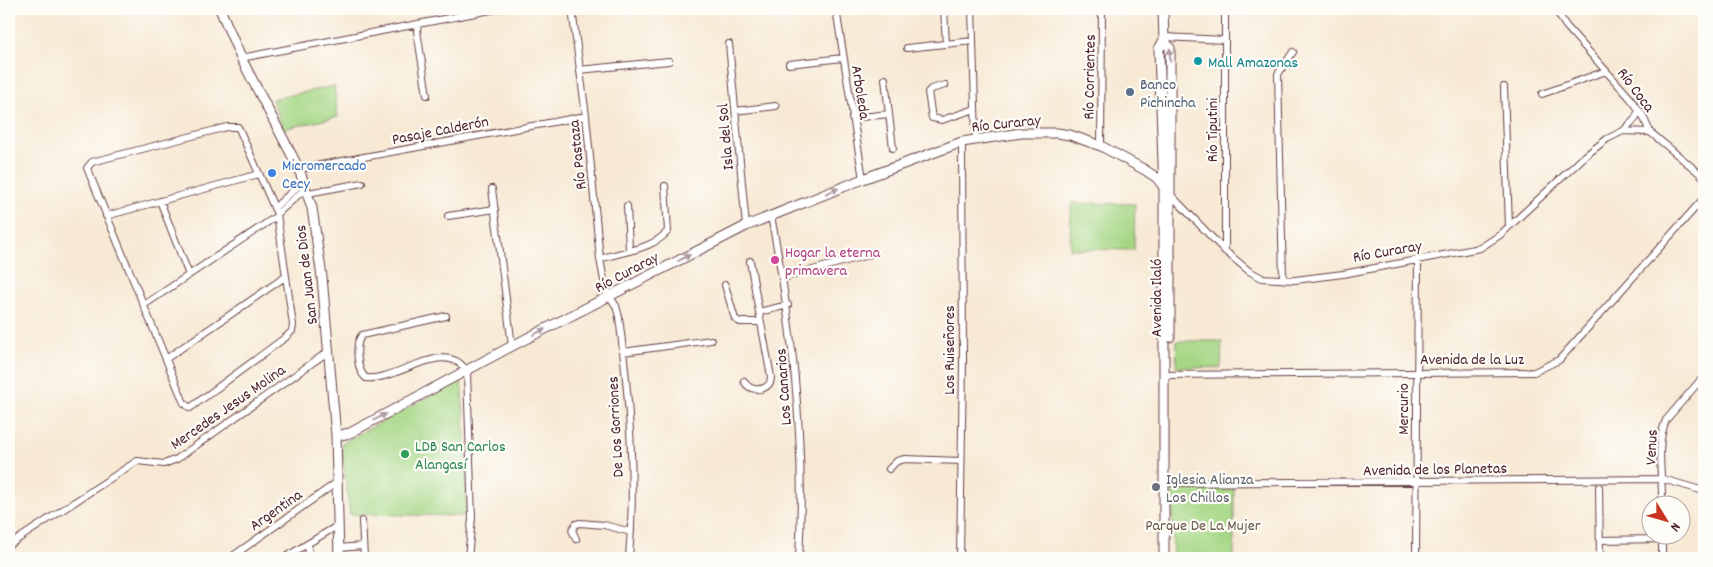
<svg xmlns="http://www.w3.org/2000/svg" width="1713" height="567" viewBox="0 0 1713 567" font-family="Dekko,sans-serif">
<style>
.green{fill:#a6d785;stroke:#787b58}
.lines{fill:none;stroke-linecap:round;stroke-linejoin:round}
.street-casing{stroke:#643d44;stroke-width:8}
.secondary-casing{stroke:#643d44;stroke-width:11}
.street{stroke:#fff;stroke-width:6}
.secondary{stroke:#fff;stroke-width:9}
.oneway{fill:#ae9aa0}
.culture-dot{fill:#0f9aa8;stroke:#fdfcf7;stroke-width:2}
.service-dot{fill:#5c6f8a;stroke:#fdfcf7;stroke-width:2}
.shop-dot{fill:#3f7fe0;stroke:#fdfcf7;stroke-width:2}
.hotel-dot{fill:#d1479c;stroke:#fdfcf7;stroke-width:2}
.leisure-dot{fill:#2e9e5b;stroke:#fdfcf7;stroke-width:2}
.worship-dot{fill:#6b7280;stroke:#fdfcf7;stroke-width:2}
.labels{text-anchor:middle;stroke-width:4.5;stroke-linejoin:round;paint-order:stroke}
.culture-label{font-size:16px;fill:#0d838f;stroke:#fdfcf7;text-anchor:start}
.street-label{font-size:16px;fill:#4a1f2b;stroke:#fdfcf7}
.service-label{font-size:16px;fill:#4e5e75;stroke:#fdfcf7;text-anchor:start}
.shop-label{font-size:16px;fill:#366cbe;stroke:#fdfcf7;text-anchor:start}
.hotel-label{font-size:16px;fill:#b23c85;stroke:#fdfcf7;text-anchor:start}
.leisure-label{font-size:16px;fill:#27864d;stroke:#fdfcf7;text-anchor:start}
.worship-label{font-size:16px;fill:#5b616d;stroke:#fdfcf7;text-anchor:start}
.park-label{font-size:16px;fill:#665646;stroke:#fdfcf7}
</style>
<rect width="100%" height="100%" fill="#fdfcf7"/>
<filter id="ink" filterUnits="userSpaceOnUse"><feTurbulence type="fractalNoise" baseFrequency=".02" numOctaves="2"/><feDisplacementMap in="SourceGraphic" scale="10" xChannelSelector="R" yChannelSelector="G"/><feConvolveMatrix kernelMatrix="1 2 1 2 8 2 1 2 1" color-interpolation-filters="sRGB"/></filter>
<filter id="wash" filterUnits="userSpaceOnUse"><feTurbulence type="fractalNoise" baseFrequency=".0096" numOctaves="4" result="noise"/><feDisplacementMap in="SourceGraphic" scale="20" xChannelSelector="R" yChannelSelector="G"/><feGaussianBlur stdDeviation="1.12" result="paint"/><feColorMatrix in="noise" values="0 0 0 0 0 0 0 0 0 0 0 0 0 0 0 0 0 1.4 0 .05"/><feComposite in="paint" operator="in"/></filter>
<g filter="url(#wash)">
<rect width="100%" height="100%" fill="#f7e9d4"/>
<path class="green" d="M334,86L338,117L283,129L272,99Z
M1071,203L1135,204L1134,250L1070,249Z
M1177,341H1222L1221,368L1176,367Z
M461,379L468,465L465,516L350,514L341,444Z
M1234,488V558H1173L1172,489Z"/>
</g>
<g filter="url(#ink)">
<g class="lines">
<defs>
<path id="street" d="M572,9L586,116L600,259L606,291L616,306L619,317C629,397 636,478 629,558
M836,9L863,179
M944,9L946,44
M972,9L976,138
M1555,9L1566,26L1631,99L1642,114L1650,132L1704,177
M418,24L417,31L427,95
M1164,37L1225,40
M729,44L746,226
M907,48L973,41
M241,58L496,9
M789,64L843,58
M579,70L669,61
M945,85L931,89L928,92L932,118L942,120L975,109
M1504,87L1509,226
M1542,94L1606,71
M735,111L776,106
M889,114L893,148
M852,118L889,114L885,79
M227,127H238L240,131L277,214L293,325L292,331L286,337L190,408L184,403L87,168L92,162Z
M1623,131L1635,119L1639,110
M1101,146L1102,9
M299,169L586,116
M492,189L512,346
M308,193L362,183
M1170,194L1225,251L1249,271L1262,278L1295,280L1343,274L1480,248L1500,235L1585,156L1607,139L1623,131L1650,132
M160,201L189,275
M627,206L629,250
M274,208L304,181
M277,214L306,188
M106,216L259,174
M448,216L495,209
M771,216C793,329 806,443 799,558
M1225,251V9
M600,259C622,251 652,250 668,231L665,186
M750,261L759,312
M783,278L868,255
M1283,279L1278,74L1293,52
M725,285L735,319L740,322H760
M144,305L277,216
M446,316L362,335C354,344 357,371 366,378C396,382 447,336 467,372L472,518L468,558
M623,352L711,340
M167,358L285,277
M1164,375L1534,372L1559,360L1704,198
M744,381C749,391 763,392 770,383L771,377L759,312L788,305
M889,469L897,461L905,459L961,461
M1165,483L1663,479L1704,491
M1599,487L1600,558
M1662,504C1663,477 1655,446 1666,420L1704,376
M362,521L364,558
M1662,534V558
M576,539L572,530L576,524L580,523L604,525L631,532
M1600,540L1662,539
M308,544L309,558
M9,545L137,461L164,464L177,459L329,351
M339,548L363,546
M230,558L336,483
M284,558L337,526
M960,558L963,362L962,142
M1416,558L1418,260"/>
<path id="secondary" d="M220,9L241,58L299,169L312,208L322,277L336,436L339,558
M1163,9L1164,40L1159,49L1164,191V558
M1164,40L1170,48V337
M336,436L350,433L512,346L746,226L863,179L962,142L1021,133H1057L1070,135L1101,146L1145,170L1157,178L1163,186"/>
</defs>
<use href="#street" class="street-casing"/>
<use href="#secondary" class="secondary-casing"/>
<use href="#street" class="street"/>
<use href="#secondary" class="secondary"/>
</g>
<defs><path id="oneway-solid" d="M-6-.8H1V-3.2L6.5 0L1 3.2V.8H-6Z" transform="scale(1.25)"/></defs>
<g class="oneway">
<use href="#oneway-solid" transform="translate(1170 55) rotate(-92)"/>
<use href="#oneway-solid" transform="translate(832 191) rotate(-22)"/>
<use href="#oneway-solid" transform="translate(684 258) rotate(-27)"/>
<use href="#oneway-solid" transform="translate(539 332) rotate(-26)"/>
<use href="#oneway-solid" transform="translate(380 417) rotate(-28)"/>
</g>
</g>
<circle class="culture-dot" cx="1198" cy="61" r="5"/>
<circle class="service-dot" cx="1130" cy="92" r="5"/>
<circle class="shop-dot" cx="272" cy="173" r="5"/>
<circle class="hotel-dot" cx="775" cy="260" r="5"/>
<circle class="leisure-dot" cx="405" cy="454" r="5"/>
<circle class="worship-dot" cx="1156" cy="487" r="5"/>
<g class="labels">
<g class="culture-label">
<text x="1208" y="67">Mall Amazonas</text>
</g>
<g class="street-label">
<text transform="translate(1088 77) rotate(-89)" y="6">Río Corrientes</text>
<text transform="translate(1637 89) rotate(53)" y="6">Río Coca</text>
<text transform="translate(862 92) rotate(81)" y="6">Arboleda</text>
<text transform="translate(1006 122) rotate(-6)" y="6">Río Curaray</text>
<text transform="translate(440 129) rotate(-11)" y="6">Pasaje Calderón</text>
<text transform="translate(1211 130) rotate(-90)" y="6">Río Tiputini</text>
<text transform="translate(724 137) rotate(-95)" y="6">Isla del Sol</text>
<text transform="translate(576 155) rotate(-96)" y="6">Río Pastaza</text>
<text transform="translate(1387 250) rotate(-10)" y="6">Río Curaray</text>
<text transform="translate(626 271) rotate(-28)" y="6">Río Curaray</text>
<text transform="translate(305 275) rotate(-97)" y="6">San Juan de Dios</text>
<text transform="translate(1155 298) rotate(-90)" y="6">Avenida Ilaló</text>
<text transform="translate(948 350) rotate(-90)" y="6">Los Ruiseñores</text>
<text x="1472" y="364">Avenida de la Luz</text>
<text transform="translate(782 387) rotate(-94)" y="6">Los Canarios</text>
<text transform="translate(227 406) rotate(-35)" y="6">Mercedes Jesus Molina</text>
<text transform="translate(1402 409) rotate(-90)" y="6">Mercurio</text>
<text transform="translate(614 427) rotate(-93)" y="6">De Los Gorriones</text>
<text transform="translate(1650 447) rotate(-87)" y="6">Venus</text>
<text transform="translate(1435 468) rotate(-1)" y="6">Avenida de los Planetas</text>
<text transform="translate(275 509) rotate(-35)" y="6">Argentina</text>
</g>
<g class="service-label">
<text x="1140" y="89">Banco<tspan x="1140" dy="18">Pichincha</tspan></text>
</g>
<g class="shop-label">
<text x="282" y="170">Micromercado<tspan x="282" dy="18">Cecy</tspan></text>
</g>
<g class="hotel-label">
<text x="785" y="257">Hogar la eterna<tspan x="785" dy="18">primavera</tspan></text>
</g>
<g class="leisure-label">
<text x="415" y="451">LDB San Carlos<tspan x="415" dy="18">Alangasí</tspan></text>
</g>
<g class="worship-label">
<text x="1166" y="484">Iglesia Alianza<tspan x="1166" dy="18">Los Chillos</tspan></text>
</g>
<g class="park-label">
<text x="1203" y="530">Parque De La Mujer</text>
</g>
</g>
<rect width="1713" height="567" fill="none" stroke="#fdfcf7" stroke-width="30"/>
<g transform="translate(1666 520) rotate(127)"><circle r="24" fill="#fdfcf7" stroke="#b5a4a5"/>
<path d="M0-4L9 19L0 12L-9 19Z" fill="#c8321e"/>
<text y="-8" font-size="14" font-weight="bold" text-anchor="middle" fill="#4a1f2b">N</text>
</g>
</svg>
